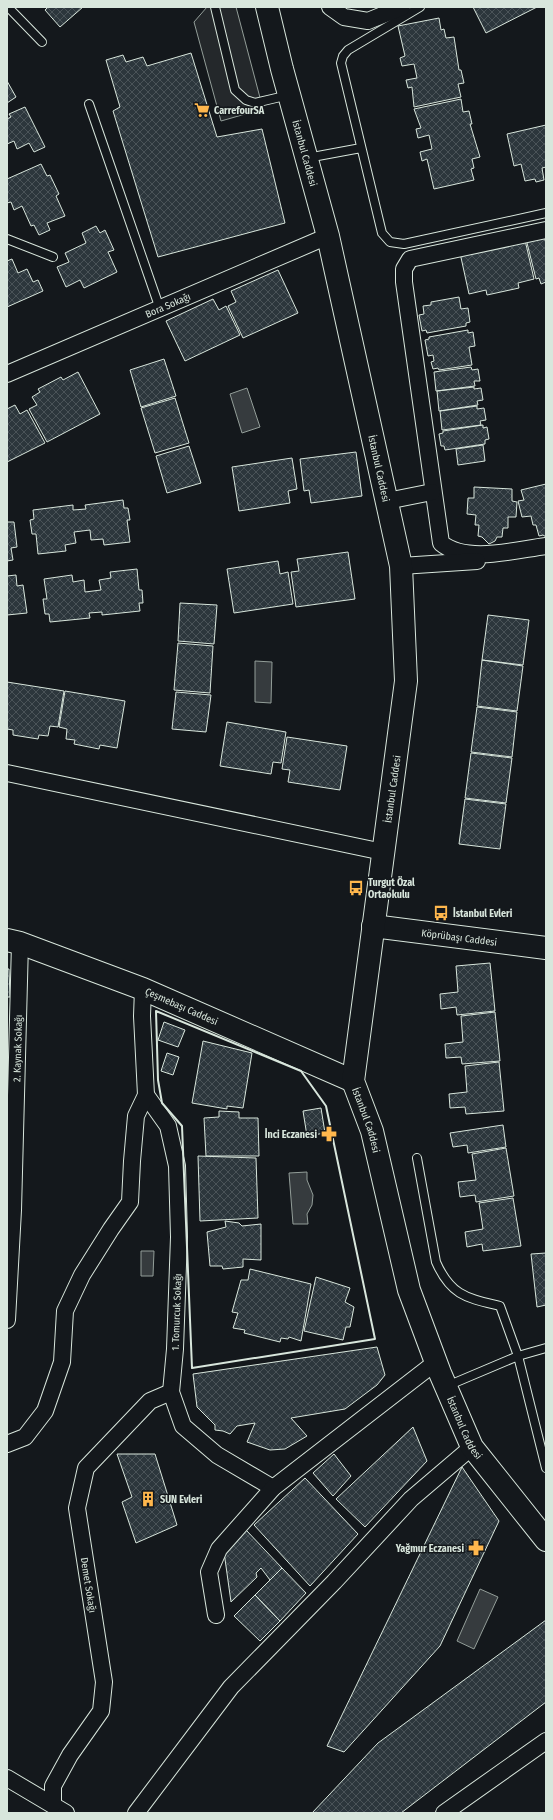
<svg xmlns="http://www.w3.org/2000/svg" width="553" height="1820" viewBox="0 0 553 1820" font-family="'Fira Sans Condensed',sans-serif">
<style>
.parking{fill:#24282b;stroke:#939e99}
.water{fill:#363b3e;stroke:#939e99}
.building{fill:url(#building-cross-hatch);stroke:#d8e6dc}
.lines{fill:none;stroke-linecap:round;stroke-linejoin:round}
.lane-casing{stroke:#d8e6dc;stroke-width:10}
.street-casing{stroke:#d8e6dc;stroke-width:18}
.secondary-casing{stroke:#d8e6dc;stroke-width:24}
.primary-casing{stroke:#d8e6dc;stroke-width:24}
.lane{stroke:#14181c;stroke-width:8}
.street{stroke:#14181c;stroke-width:16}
.secondary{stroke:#14181c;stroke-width:22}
.primary{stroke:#14181c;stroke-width:22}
.wall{stroke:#d8e6dc;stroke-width:2}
.labels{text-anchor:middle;stroke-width:3;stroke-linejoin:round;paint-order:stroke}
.poi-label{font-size:10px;font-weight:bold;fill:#d8e6dc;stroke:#14181c;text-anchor:start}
.street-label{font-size:10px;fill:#d8e6dc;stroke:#14181c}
</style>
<defs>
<pattern id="building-cross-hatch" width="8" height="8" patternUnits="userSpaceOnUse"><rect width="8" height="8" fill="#2c363c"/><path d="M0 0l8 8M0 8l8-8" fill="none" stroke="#4a5358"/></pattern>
</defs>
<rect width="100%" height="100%" fill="#14181c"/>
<path class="parking" d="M207,7H236L263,109L221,121L194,22Z"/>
<path class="water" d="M247,388L260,427L242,433L230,394Z
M255,661L272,662L271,703L255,702Z
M307,1172V1180L313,1195L312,1205L307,1214L308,1224H293L289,1173Z
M141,1251H154L153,1276H141Z
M480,1589L498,1597L474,1649L457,1641Z"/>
<path class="building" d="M48,7H83L60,27L45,10Z
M473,7H537L486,33Z
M439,18L441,30L444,29L446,38L454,37L459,70H461L464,83L458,84L461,97L414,107L412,87L408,88L406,80L417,78L414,64L402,66L400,58L405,56L398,26Z
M191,53L217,137L262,129L285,223L158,257L113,111L120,107L106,60L123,55L126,62L143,57L147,66Z
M7,81L16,97L7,103Z
M461,99L463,112L469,111L472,124H470L480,157L472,159L474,168L471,169L474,180L434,189L427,159L422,161L420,152L432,149L429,135L418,138L416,129L421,128L414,109Z
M25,107L45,147L34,152L29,143L17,149L14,141L7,144V119L11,117L9,114Z
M546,125V167L542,168L544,180L536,182L535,179L525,181L521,164L514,166L507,134Z
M41,164L47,176L50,175L59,194L56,196L65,216L47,223L50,230L39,235L34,225L31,226L22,206L14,210L11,202L7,203V179Z
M96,226L100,233L105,230L114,250L108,252L117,272L84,288L80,280L66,287L57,267L69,262L65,253L86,243L82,233Z
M544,235L546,244V282L541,284L539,278L536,279L526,239Z
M525,240L534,279L518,283L519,288L487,295L486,290L469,294L460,253Z
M12,259L18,273L27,269L33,282L38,280L43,291L7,307V261Z
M278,270L298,313L243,338L228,306L236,302L231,291Z
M459,297L461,309L468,308L470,322L466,323V326L427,333L426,330L422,331L419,315L424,314L423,306L431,305V302Z
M213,299L219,310L226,306L240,335L185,361L166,321Z
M468,330V333L473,332L475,346L469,347L472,365L439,370L438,368L433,369L431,362L434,361L433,355L428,356L425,340L429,339V337Z
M164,359L176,396L141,407L130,370Z
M471,367L472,370L478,369L480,381H474L475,386L436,391L434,372Z
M78,372L100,414L47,442L29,409L37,405L32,397L40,392L38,389L61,377L63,380Z
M474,387V389L481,388L483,400L477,401L478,405L439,411L437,391Z
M175,398L189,443L155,453L141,408Z
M15,405L20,414L27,410L45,443L7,462V409Z
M477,406V409L484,408L486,420L480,421L481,425L442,430L440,411Z
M483,425V428L487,427L489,439L485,440V444L445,450L444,446H441L439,434L443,433V431Z
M483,445L485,461L458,465L456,449Z
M189,446L201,483L167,493L156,456Z
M356,452L362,496L311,503L309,490L304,491L300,459Z
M292,458L297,489L288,491L290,503L239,511L232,467Z
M546,484V537L543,535L539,536L536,525H533L531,516L522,517L518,501L524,500L521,490Z
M474,487L512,489V501L517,502L516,517H508V528H503L502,537H497L495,541L489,544L482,537L478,536L479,525H475L476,515L467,514L468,498H474Z
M123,500L124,508H128L130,520H127L130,542L104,545L103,539L91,540L90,530L74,532L76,543L65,545L66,551L38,554L36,534H32L30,520L34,519L33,510L73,505V510L86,509L85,505Z
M7,522H14L17,547L11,548L13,560L7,561Z
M348,552L355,599L296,607L291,572L299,571L297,559Z
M278,561L280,574L288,572L293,604L234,613L227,569Z
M137,569L139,590H142L143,603H139L140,611L102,615V612L89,613L90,618L50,622L49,614H45L43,599H47L44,579L72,575L73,582L84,580L85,592L101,590L99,580L111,578L110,572Z
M16,575L17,586L23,585L27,613L7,615V576Z
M180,603L217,605L214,644L178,641Z
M488,615L529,620L523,665L482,660Z
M178,643L213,646L210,693L174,690Z
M482,660L523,666L517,711L477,706Z
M7,682L64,691L58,727L50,726L48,736L39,735L38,739L13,735V730L7,729Z
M65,691L125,701L117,748L100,745L99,749L74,744L75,740L66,739L67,729L59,727Z
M176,692L211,695L206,732L172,729Z
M477,707L517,712L512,757L471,752Z
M227,722L286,732L281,763L273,762L271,774L220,766Z
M287,737L347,746L340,790L288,782L290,770L282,769Z
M471,753L512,758L506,803L465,798Z
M465,799L506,804L500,849L459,844Z
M490,963L495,1011L457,1015L456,1007L441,1009L440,994L458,992L456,966Z
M7,969H9L10,997H7Z
M495,1012L500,1061L462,1064L461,1057L446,1058L445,1044L463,1042L461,1016Z
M164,1022L185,1030L178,1047L158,1040Z
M203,1041L252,1053L243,1108L227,1106V1109L192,1103Z
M167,1053L179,1057L173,1075L161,1071Z
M499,1062L504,1111L466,1114L465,1107L450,1108L449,1094L467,1092L465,1066Z
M321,1108L325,1133L307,1136L303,1111Z
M219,1111L239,1112V1118H258L259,1156H206L204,1118L219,1117Z
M503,1125L506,1147L468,1153L467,1145L453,1147L450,1133Z
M506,1148L514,1196L476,1202L475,1195L460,1197L458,1182L476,1180L472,1154Z
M198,1156L256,1158L258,1218L200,1221Z
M513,1198L521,1246L483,1251L482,1244L467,1247L465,1232L483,1229L479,1203Z
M225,1221L239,1223L242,1226L261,1224V1260L243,1259V1267L223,1269L222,1266H210L207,1232L226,1227Z
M546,1253V1305L537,1307L531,1254Z
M250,1269L311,1284L301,1341L289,1337L288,1339L281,1338L280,1342L244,1333L245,1330L233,1328L238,1313L232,1312L241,1280H248Z
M316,1277L350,1288L345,1302L354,1307L350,1327H346L343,1340L304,1331Z
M377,1347L385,1375L377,1385L345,1409L291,1418L307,1436L285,1449L270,1450L247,1442L255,1423L237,1426L230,1434L223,1431L215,1430V1425L197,1407L193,1374Z
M413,1427L427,1461L365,1527L336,1499Z
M117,1454H155L177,1525L136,1543L122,1502L132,1497Z
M334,1454L351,1476L333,1496L313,1473Z
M462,1467L499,1521L440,1646L344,1752L327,1746Z
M305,1478L358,1534L310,1586L254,1525Z
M246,1530L282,1568L270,1580L261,1568L256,1573L257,1577L231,1602L224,1552Z
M282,1568L306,1593L280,1621L255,1595Z
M255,1595L280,1621L260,1641L234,1616Z
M546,1620V1702L401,1813H312L378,1743Z"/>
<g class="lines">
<defs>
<path id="lane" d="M8,7L42,42
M215,7L235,90L246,100L255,103L289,95
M420,7L348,50L343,56L341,63L382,233L390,242L404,244L546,213
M89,104L160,309
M307,158L361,148
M7,239L53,257
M417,1158L436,1262C451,1296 467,1298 500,1306L518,1356L546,1468
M447,1386L518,1356L546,1348"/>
<g id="street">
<path d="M330,7L344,17L368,21L402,7"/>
<path d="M546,230L410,259L404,269V282L441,543C466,564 515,550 546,546"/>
<path id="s1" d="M7,374L328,236"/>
<path d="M387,501L432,492"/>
<path d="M401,566L477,561"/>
<path d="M7,773L383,852"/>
<path d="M146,1095L168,1126L177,1166L179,1237L175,1349L171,1392L183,1426L217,1455L273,1488"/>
<path id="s2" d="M7,1320L13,1210L20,943"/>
<path d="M7,1444L25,1437L45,1411L62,1362L65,1311L82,1275L111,1229L130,1202L132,1161L136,1116L146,1095L142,1016L143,989"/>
<path d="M216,1615L209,1572L219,1549L273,1488L436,1362"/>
<path d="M7,1778L66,1813"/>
<path d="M53,1804V1786L70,1755L101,1711L104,1682L77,1508L86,1468L150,1401L171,1392"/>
<path d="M136,1813L231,1687L334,1582L411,1499L472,1447"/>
<path d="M444,1813L546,1741"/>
</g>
<g id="secondary">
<path id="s3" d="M373,926L546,948"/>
<path id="s4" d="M7,940L20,943L143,989L353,1081"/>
</g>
<g id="primary">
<path id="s5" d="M267,7L282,69L328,236L401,566L406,681L353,1081L372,1131L409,1290L440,1373L472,1447L546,1540"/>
</g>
</defs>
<use href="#lane" class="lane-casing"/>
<use href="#street" class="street-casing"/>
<use href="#secondary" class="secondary-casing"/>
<use href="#primary" class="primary-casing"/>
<use href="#lane" class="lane"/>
<use href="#street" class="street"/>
<use href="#secondary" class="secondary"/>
<use href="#primary" class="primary"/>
<path class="wall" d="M156,1011L301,1071L326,1106L375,1339L192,1368L182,1126L162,1103L158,1080Z"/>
</g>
<defs>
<symbol id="supermarket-bare" viewBox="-9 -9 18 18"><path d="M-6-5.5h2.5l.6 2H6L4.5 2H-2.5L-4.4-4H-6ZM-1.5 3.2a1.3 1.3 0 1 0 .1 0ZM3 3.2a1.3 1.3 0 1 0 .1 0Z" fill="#ffb74d" stroke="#14181c" stroke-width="2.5" paint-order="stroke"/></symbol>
<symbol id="bus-bare" viewBox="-9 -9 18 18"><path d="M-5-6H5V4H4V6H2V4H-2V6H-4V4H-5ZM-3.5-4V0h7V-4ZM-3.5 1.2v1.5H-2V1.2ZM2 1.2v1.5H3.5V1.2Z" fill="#ffb74d" stroke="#14181c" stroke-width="2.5" paint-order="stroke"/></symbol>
<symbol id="pharmacy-bare" viewBox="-9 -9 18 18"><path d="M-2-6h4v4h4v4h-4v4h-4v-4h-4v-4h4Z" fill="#ffb74d" stroke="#14181c" stroke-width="2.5" paint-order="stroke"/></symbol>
<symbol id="building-bare" viewBox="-9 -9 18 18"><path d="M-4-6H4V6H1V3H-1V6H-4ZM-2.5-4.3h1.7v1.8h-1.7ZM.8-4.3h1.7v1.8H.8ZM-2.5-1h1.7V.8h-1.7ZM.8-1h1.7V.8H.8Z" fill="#ffb74d" stroke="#14181c" stroke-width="2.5" paint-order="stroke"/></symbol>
</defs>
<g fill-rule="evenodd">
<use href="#supermarket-bare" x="191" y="99" width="22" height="22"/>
<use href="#bus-bare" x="345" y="877" width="22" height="22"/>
<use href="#bus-bare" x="430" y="902" width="22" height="22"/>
<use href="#pharmacy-bare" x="318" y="1123" width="22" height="22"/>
<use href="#building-bare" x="137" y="1488" width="22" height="22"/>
<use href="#pharmacy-bare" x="465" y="1537" width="22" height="22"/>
</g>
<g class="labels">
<g class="poi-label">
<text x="214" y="114">CarrefourSA</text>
<text x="368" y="886">Turgut Özal<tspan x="368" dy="12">Ortaokulu</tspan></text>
<text x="453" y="917">İstanbul Evleri</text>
<text x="317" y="1138" text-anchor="end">İnci Eczanesi</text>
<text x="160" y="1503">SUN Evleri</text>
<text x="464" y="1552" text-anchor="end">Yağmur Eczanesi</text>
</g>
<g class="street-label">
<text dy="4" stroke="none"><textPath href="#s5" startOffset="151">İstanbul Caddesi</textPath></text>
<text dy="4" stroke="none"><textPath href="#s1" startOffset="175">Bora Sokağı</textPath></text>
<text dy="4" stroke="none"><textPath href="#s5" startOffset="475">İstanbul Caddesi</textPath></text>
<text transform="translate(392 789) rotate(-82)" y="4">İstanbul Caddesi</text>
<text dy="4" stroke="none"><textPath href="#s3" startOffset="87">Köprübaşı Caddesi</textPath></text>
<text dy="4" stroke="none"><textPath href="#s4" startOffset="187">Çeşmebaşı Caddesi</textPath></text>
<text dy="4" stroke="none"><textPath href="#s2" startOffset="272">2. Kaynak Sokağı</textPath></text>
<text dy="4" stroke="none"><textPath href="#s5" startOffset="1135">İstanbul Caddesi</textPath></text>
<text transform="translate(176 1312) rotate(-88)" y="4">1. Tomurcuk Sokağı</text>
<text dy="4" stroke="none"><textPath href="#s5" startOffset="1459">İstanbul Caddesi</textPath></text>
<text transform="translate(89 1585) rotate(81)" y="4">Demet Sokağı</text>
</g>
</g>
<rect width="553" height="1820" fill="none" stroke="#d8e6dc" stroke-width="16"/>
</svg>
